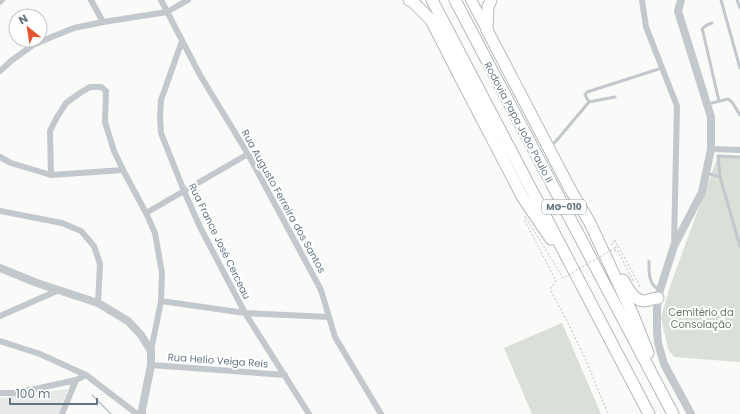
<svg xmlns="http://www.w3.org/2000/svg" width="740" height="414" viewBox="0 0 740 414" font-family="Poppins,sans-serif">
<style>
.built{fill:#e8e9e9}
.green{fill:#dadfd7}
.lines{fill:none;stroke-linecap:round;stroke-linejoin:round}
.stream{stroke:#bbc7cb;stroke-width:1.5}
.primary-casing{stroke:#b5babe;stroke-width:12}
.motorway-casing{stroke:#b4b9bd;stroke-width:13}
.path{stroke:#bbbfc2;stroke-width:1;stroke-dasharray:2 2;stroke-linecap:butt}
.service{stroke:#c3c8cc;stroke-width:3}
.minor{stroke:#c3c8cc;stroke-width:6}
.tertiary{stroke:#c3c8cc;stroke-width:8}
.primary{stroke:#fff;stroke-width:10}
.motorway{stroke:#fff;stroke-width:11}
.path-bridge{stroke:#bbbfc2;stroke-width:1;stroke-dasharray:2 2;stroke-linecap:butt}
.labels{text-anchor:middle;stroke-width:4;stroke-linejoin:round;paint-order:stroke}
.shield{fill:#fff;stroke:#939fa8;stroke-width:1}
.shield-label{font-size:9px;font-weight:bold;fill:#657683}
.street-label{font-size:10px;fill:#657683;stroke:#fff}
.park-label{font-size:10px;fill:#687a64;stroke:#fff}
</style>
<rect width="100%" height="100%" fill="#fafaf8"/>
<path class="built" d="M68,389L59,414H0V398Z"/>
<path class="green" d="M718,156L740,157V362L674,357L668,349L661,317L670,286Z
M562,323L601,414H532L504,348Z"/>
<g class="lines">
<path class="stream" d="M92,395L111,414"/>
<defs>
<path id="primary" d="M471,0L487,30"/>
<path id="motorway" d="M409,0L413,2L431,20L459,75L523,198L551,239
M432,0L649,414
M455,0L673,414
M491,0L488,7L487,30L569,187L590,223L633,315L648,353
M623,280C628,288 633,301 645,301C649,300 654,298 658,298"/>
</defs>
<use href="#primary" class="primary-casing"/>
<use href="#motorway" class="motorway-casing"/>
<path class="path" d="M525,216V221L556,281L551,288L552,293L565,317L585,358L608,414
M526,218L533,229
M611,245L614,243L613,241L615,240L618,246
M615,248L618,246L640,286L638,287
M614,251L617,250L634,282"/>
<path class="service" d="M721,0L740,68
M737,0L740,8
M712,23L707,25L702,29L703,32L719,101
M589,102L585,95L587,92L662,68
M712,103L728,99L732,102L740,115
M550,147L557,140L589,102L615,97
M740,157L718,156L720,177L740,246
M707,173L720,177
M649,261C649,272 648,285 660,290"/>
<path class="minor" d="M91,0L103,22
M161,0L200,75L248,154L321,290L335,337L381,414
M642,0L646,27L677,106L674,245
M0,2L2,0
M182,41L161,100L160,117L161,133L184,191L200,227L245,313L309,414
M0,71L11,61L33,45L54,36L74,28L103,22L167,12L188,0
M711,149L740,150
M0,157L11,163L51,175L123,170
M51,175L50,131L56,119L66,103L80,93L90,87H101L106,91L105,122L114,151L123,170L146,213L155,233L162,273L161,301L151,351
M0,211L62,223L81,231L94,246L100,264L98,303
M146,213L248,154
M161,301L245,313L329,317
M0,316L59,290
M0,341L40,354L86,375L137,414
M151,365L285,375
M0,393H17L76,380
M62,414L76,380L86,375"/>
<path class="tertiary" d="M681,0L678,11L711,117V149L702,192L674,246L660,290L657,306V330L658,343L664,364L691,414
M0,268L37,283L98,303L128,321L141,335L151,351V365L142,410V414"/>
<use href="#primary" class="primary"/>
<use href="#motorway" class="motorway"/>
<path class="path-bridge" d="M533,229L563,278L615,248"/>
</g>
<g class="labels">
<rect class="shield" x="542" y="200" width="44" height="14" rx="3"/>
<g class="shield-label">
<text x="564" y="210">MG-010</text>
</g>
<g class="street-label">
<text transform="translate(519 122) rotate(62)" y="4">Rodovia Papa João Paulo II</text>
<text transform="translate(284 201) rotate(61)" y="4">Rua Augusto Ferreira dos Santos</text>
<text transform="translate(220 241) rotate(64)" y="4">Rua France José Cerceau</text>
<text transform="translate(218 360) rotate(4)" y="4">Rua Helio Veiga Reis</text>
</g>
<g class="park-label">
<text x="701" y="316">Cemitério da<tspan x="701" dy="12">Consolação</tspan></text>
</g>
</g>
<g transform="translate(28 28) rotate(330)"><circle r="19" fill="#ffffff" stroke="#c1c8cd"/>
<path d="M0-3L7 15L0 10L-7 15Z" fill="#e4572e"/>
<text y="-6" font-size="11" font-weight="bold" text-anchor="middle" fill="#657683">N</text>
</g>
<path d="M10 398v6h87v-6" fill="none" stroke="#657683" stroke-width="2"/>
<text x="16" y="398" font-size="12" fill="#657683" stroke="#ffffff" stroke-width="3" paint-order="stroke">100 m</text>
</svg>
